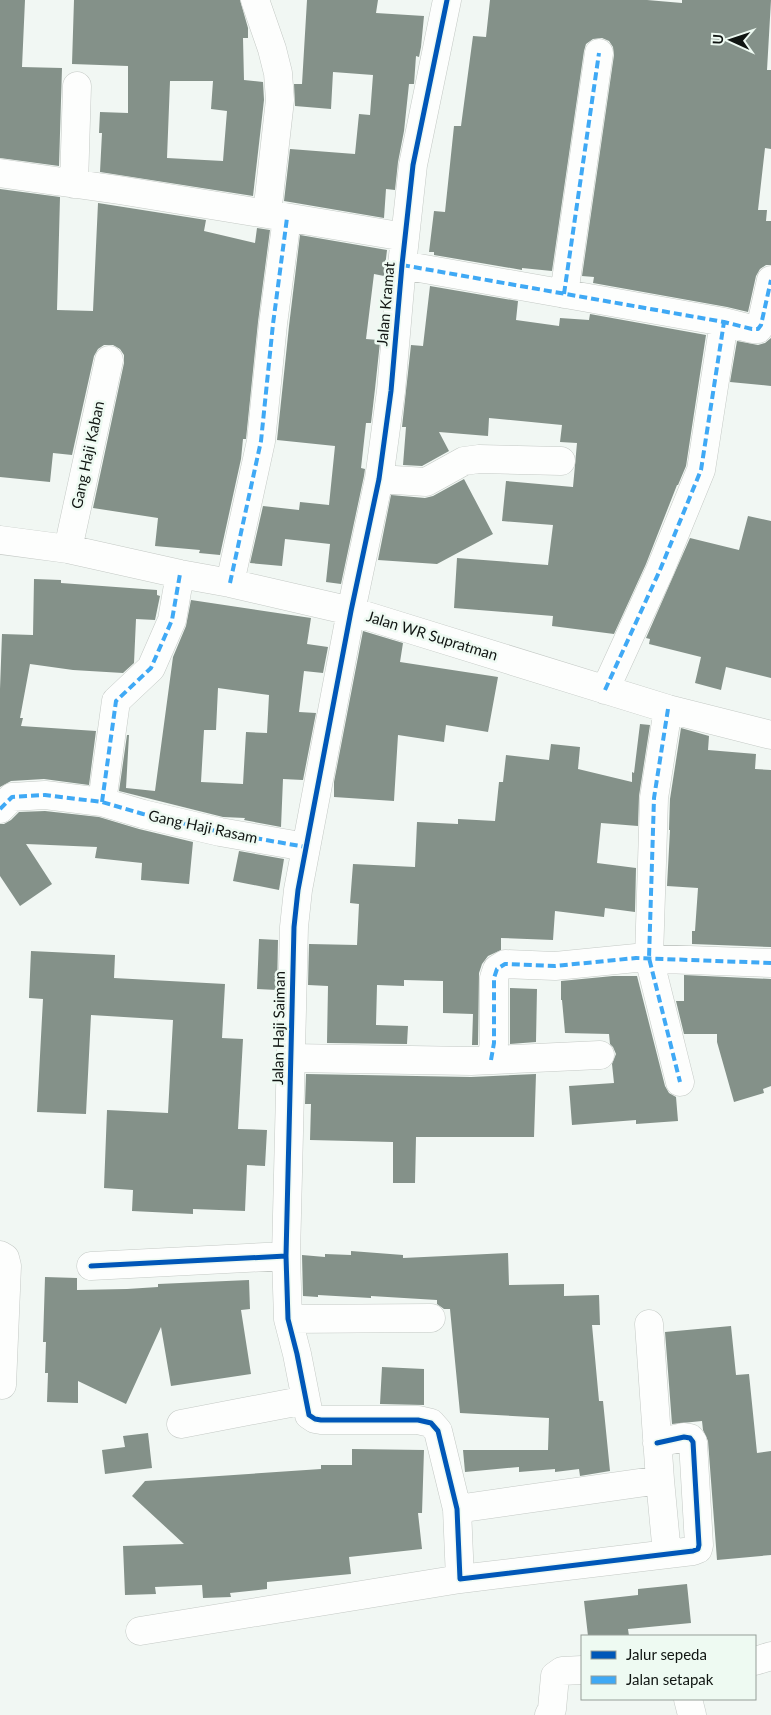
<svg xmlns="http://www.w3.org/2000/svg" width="771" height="1715" viewBox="0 0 771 1715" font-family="Lato,sans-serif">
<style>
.building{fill:#849189;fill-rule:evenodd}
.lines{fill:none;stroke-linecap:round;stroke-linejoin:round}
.minor-casing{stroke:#c4c9c5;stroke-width:29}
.minor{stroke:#fdfefd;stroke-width:28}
.quiet{stroke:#3fa9f5;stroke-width:4;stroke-dasharray:8 4;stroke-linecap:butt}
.cycleway-casing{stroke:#eefaf2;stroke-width:8}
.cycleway{stroke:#0057b8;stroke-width:5}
.labels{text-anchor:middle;stroke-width:5;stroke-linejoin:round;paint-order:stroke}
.street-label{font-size:15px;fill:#101512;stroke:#eefaf2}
</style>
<rect width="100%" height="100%" fill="#f1f7f3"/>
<path class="building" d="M0,0H25L22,67L62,68L59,166L0,158Z
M74,0H240L248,28V38H243L244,80L263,82L264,100L253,196L100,172L102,133H99L100,112L128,113V66L72,64ZM170,81H213L211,109L227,111L223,161L167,158Z
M307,0H378L376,13L424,16L421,47L419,57L416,56L414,84H409L404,131L398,162L395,190L386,189L384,218L284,201L290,149L355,154L359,114L370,115L373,75L333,72L331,109L295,106L294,84H302Z
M490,0H647L682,3V0H771L767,70H771V149L765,148L758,210H767L766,221H771V265H766L760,269L756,276L748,312L727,307L593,283L594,277L582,276L614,55L613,47L609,41L602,38L593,39L586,44L584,51L552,271L522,268V270L434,255V252H429L434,211L445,212L454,126H461L473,36L486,37Z
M0,189L60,197L57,310L93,311L98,203L206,220L204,231L255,243L257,228L270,230L258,322L246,439H243L241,459L220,555L199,553L200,550L155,546L158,518L93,508L124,363V355L120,349L113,345H104L98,349L94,356L72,455L53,453L50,482L0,477Z
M300,235L387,250L384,276L374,274L366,339L378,340L380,342L375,389L371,423H366L361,468L365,469L364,476L341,584L326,582L330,544L285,539L282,566L250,563L263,506L299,510L300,502L329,505L335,446L277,440L289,326Z
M430,286L518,301L516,320L559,326L560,318L589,320L590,314L706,335L686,466L678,485H677L646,564L614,634L552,626L553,616L454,608L457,558L548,565L553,525L502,521L506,481L573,487L577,443L560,442L562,425L489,418L488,436L439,432L449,451L422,466L403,465L406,427H402L411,345L423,346Z
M771,338V386L730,382L737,341L758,345L765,343Z
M464,479L493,534L437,564L378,560L391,495L425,498L433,496Z
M748,516L771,521V678L726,667L721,690L695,683L701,657L649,644L650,639L646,638L690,538L739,550Z
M34,579L61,580V583L157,590V595L160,596L155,620L136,619L134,663L123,673L73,670L30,664L20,718H23L21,726L96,731L89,785L44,779L11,781L0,787V689L2,634L33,635Z
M191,600L311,618L307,644L328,647L323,673L304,671L299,712L316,713L303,780L283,779L281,827L244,820L245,818L223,817L119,791L127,735H129L126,788L155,791L173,657L186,626ZM218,688L269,695L267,733L246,732L243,784L201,782L204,730H216Z
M363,631L403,643L400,662L498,677L488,732L446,725L444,742L398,735L394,801L334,797V782Z
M640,724L650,725L639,796L638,826L601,823L597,863L636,868L635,912L605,908L604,917L555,911L553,940L501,938V950L488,956L482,964L479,973L478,1045H472L473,1014L443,1013V981L404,980V986L377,985L376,1025L408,1026L407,1044L327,1043L328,986L308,985L309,944L357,945L359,904L350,903L353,864L415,867L417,822L458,824V819L495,821L499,782H503L506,755L549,760L551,744L580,747L578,769L632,782V772L634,773Z
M681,728L709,736L708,750L756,754L755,769L771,770V947L692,944V931H695L698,888L667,886L670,830H669L670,799Z
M45,811L99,817L139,829L193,842L189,884L141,880L142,863L95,858L97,847L26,844L52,884L20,906L0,876V824H4L11,820L19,812Z
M239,851L284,859L279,890L233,881Z
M259,939L278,940L277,990L257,989Z
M31,951L115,955L114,978L225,984L222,1038L243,1039L238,1129L267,1130L265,1166L247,1165L245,1211L193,1209V1214L132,1211L133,1190L104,1188L107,1110L168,1113L173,1020L91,1015L86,1114L37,1112L43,999L29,998Z
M684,975L771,979V1086L763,1089L764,1093L734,1102L717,1042V1034H684L676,1001H684Z
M613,976H637L665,1086L669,1093L676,1097L678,1121L636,1124V1120L572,1125L569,1086L614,1083L612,1064L616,1054L613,1047L610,1044L609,1034L565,1033L562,1000H561V981Z
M510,988L537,989L536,1042L510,1044Z
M306,1074L471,1077L536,1074L534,1137H416L415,1183H393V1142L310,1140L311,1104H305Z
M351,1251L403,1255V1258L508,1253L509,1285L564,1284V1296L599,1295L600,1325H592L599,1401H603L610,1471L580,1476L579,1469L555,1472V1469L519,1472V1467L465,1472L463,1450H548L549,1418L460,1413L450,1309H444L437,1304V1300L371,1296V1298L318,1295V1297L303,1296L302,1255L325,1257V1254L351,1255Z
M45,1277L77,1278V1290L127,1289L158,1287V1284L249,1280L250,1309L241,1310L251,1374L171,1386L161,1327L126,1404L78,1381V1403L47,1402L48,1373H45L46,1342H43Z
M731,1326L736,1375L749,1374L757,1453L771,1451V1555L717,1560L708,1441L703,1430L702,1421L672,1424L665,1332Z
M382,1367L424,1369V1405L380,1404Z
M148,1433L152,1468L105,1474L102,1450L125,1447L123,1436Z
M352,1449L424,1450L422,1513H418L422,1549L349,1557L351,1574L267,1582V1589L230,1593L231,1597L203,1598L202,1585L155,1587L156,1594L125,1595L123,1546L184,1544L132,1496L145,1481L321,1469V1465H352Z
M687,1584L691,1623L628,1629L629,1636H588L584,1601L638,1595V1589Z"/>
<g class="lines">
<defs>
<path id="minor" d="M255,0L272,49L278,73L280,100L267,214L405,237
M0,173L119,190L267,214
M74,184L77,86
M402,265L724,322L752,329H758L761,325L771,280
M564,294L599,53
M379,479L426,482L464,461L479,459L561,461
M0,540L68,549L180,574L230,583L351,611L668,709L771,735
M68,549L109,360
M230,583L261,441L273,324L287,218
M605,690L660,570L701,470L724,322
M668,709L654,798L649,958L680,1082
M102,802L116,701L151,668L172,620L180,574
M0,809L12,797L45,795L102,802L143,814L220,832L306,847
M291,1058L471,1061L600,1055
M491,1060L494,1043V978L497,969L505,964L555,966L636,958L771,963
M0,1255L5,1258L7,1266L2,1385
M286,1256L288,1319L297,1354L309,1415L315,1419L321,1420H418L431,1423L438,1431L457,1509L460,1579L693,1551L698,1549L699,1545L693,1442L690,1438L684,1437L657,1443
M91,1266L286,1256L294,927L298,890L351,611L379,479L391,391L402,265L413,165L447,0
M288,1319L431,1318
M181,1424L306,1400
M660,1480L667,1554
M457,1509L660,1480L649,1324
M140,1631L460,1579
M755,1661L771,1656
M688,1699L692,1715
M549,1715L552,1709L555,1676L562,1671L582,1670"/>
</defs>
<use href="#minor" class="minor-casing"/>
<use href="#minor" class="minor"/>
<path class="quiet" d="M402,265L724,322L752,329H758L761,325L771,280
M564,294L599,53
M230,583L261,441L273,324L287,218
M605,690L660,570L701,470L724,322
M668,709L654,798L649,958L680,1082
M102,802L116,701L151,668L172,620L180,574
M0,809L12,797L45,795L102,802L143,814L220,832L306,847
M491,1060L494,1043V978L497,969L505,964L555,966L636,958L771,963"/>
<defs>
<path id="cycleway" d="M286,1256L288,1319L297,1354L309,1415L315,1419L321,1420H418L431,1423L438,1431L457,1509L460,1579L693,1551L698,1549L699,1545L693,1442L690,1438L684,1437L657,1443
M91,1266L286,1256L294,927L298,890L351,611L379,479L391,391L402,265L413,165L447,0"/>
</defs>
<use href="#cycleway" class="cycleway-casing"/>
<use href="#cycleway" class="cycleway"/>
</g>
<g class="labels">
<g class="street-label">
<text transform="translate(386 304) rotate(-85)" y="5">Jalan Kramat</text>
<text transform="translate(88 455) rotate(-78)" y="5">Gang Haji Kaban</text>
<text transform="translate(432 636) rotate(17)" y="5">Jalan WR Supratman</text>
<text transform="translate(203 827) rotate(12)" y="5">Gang Haji Rasam</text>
<text transform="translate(279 1028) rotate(-89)" y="5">Jalan Haji Saiman</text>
</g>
</g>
<rect x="581" y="1635" width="175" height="65" fill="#eefaf2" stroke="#959e98"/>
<rect x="591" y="1651" width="25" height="8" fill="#0057b8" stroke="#959e98"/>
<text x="626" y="1660" font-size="15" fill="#101512">Jalur sepeda</text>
<rect x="591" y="1676" width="25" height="8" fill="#3fa9f5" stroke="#959e98"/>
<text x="626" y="1685" font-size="15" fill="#101512">Jalan setapak</text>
<g transform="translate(731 40) rotate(273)" stroke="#eefaf2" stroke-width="4" paint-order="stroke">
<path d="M0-4L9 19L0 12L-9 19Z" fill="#101512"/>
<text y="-8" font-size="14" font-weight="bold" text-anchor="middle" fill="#101512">U</text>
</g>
</svg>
